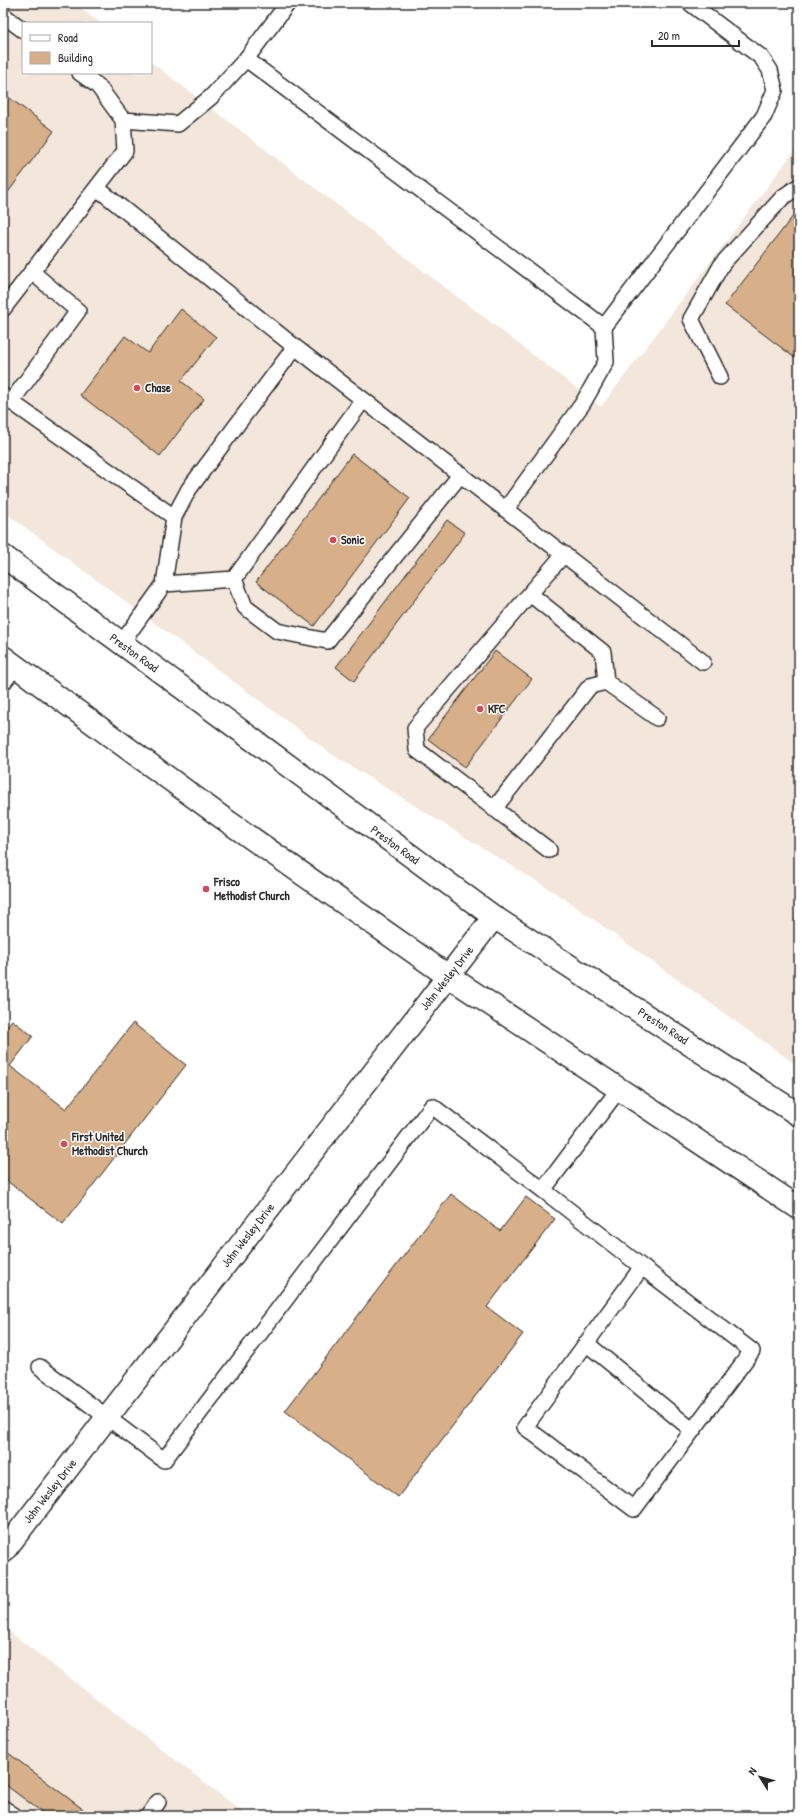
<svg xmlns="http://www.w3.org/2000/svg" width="802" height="1819" viewBox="0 0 802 1819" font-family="'Patrick Hand',sans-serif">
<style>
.built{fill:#f3e7db}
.building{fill:#d7af88;stroke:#2b2b2b}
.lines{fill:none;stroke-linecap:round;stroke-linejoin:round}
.lane-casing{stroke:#2b2b2b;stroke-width:18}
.street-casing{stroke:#2b2b2b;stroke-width:25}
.primary-casing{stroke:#2b2b2b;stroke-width:25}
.lane{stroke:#fff;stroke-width:15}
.street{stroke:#fff;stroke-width:22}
.primary{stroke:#fff;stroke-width:22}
.poi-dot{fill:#d1495b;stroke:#fff;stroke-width:1.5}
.labels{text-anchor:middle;stroke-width:3;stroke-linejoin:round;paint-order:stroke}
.poi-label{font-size:12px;font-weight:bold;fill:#2b2b2b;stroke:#fff;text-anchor:start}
.street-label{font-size:12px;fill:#2b2b2b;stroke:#fff}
</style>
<rect width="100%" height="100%" fill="#fff"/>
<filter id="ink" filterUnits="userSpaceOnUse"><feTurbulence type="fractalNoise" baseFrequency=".025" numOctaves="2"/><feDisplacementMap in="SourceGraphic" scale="8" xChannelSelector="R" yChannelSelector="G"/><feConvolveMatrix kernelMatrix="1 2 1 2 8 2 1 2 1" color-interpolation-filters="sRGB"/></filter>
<g filter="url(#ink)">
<path class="built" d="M3,3H74L100,23H23V73H151V62L601,407L799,145V1067L565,899L333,755L3,511Z
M6,1629L248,1816H3V1633Z"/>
<path class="building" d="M3,93L54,131L3,199Z
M793,216L799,221V361L725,305Z
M181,309L216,337L181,381L204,399L160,456L80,395L125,336L148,353Z
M352,454L410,498L314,626L256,582Z
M447,520L465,533L354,681L336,667Z
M495,651L532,679L465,767L428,739Z
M12,1020L33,1036L10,1066L66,1109L133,1023L186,1065L63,1224L3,1178V1032Z
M451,1194L500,1231L526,1197L555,1219L487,1307L523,1334L398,1497L285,1411Z
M3,1749L92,1816H47L3,1783Z"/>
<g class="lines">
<defs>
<path id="lane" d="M3,15L23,30
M246,59L604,327L764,116L775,90L770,70L761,57L690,3
M123,120L178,124L211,97L246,59L288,3
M97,188L295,347L703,662
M3,309L125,151L123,120L98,86L80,73
M720,377L691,319L722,264L783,197L799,186
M3,396L174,517
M363,400L234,579L245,607L277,631L327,641L461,474
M11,402L78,311L32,272
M506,509L583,403L606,362L604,327
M164,584L234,579
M530,594L603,652L606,682
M121,644L164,584L174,517L189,489L295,347
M3,683L16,666
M494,809L590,686L606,682L657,718
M549,850L417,750L415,728L564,554
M543,1190L642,1267L525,1427L634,1509L752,1351L642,1267
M586,1343L692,1430
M40,1367L164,1460L432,1106L543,1190L619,1089
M3,1808L15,1816
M148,1816L158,1802"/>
<path id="street" d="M3,1552L494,917"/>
<path id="primary" d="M3,556L494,917L799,1115
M3,657L220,816L448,976L799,1208"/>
</defs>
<use href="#lane" class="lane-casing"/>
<use href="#street" class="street-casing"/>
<use href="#primary" class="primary-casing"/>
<use href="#lane" class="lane"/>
<use href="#street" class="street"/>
<use href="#primary" class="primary"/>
</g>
</g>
<g class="poi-dot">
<circle cx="137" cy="388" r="4"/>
<circle cx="333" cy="540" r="4"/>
<circle cx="480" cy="709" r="4"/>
<circle cx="206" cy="889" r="4"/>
<circle cx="64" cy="1144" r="4"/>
</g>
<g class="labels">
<g class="poi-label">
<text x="145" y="392">Chase</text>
<text x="341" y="544">Sonic</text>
<text x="488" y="713">KFC</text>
<text x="214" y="886">Frisco<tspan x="214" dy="14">Methodist Church</tspan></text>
<text x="72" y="1141">First United<tspan x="72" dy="14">Methodist Church</tspan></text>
</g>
<g class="street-label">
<text transform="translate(134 653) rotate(36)" y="4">Preston Road</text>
<text transform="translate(395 845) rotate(36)" y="4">Preston Road</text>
<text transform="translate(447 978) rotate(-52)" y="4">John Wesley Drive</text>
<text transform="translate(663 1026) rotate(33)" y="4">Preston Road</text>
<text transform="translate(248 1235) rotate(-52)" y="4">John Wesley Drive</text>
<text transform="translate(50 1491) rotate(-52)" y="4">John Wesley Drive</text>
</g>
</g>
<rect width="802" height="1819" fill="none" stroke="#fff" stroke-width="16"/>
<rect x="8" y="8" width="786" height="1803" fill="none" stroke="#2b2b2b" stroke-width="1.5" filter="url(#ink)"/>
<rect x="22" y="22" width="130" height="52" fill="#ffffff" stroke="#aaaaaa"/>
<rect x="30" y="35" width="20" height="6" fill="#ffffff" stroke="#aaaaaa"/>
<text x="58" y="42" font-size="12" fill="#2b2b2b">Road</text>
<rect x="30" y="52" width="20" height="12" fill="#d7af88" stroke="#aaaaaa"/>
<text x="58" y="62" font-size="12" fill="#2b2b2b">Building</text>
<g transform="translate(760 1777) rotate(307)" stroke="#ffffff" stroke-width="3" paint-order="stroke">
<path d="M0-3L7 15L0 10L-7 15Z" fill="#2b2b2b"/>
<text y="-6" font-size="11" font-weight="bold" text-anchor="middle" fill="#2b2b2b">N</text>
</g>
<path d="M652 40v6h87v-6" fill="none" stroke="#2b2b2b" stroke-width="2"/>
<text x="658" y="40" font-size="12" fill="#2b2b2b" stroke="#ffffff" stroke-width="3" paint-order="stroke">20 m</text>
</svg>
